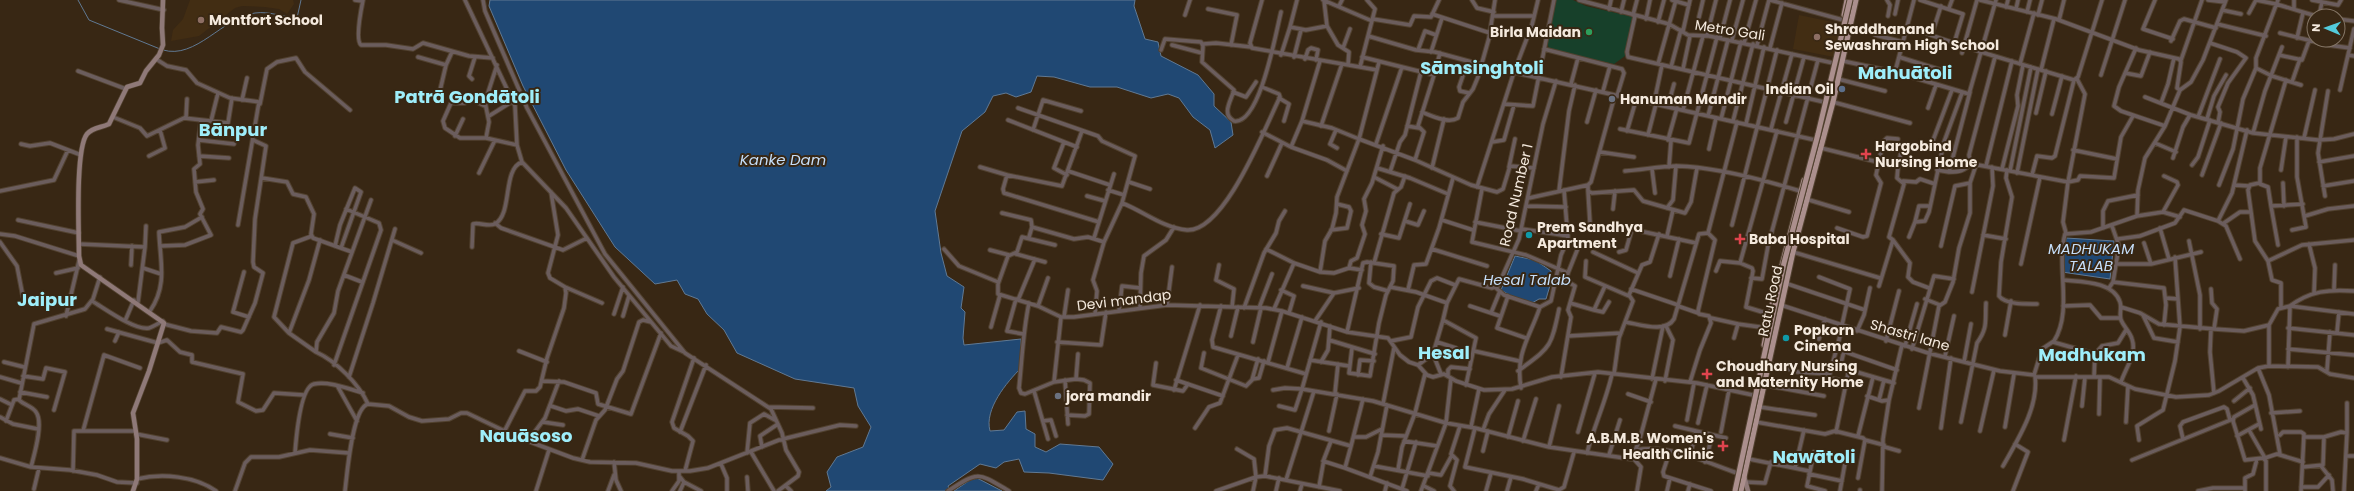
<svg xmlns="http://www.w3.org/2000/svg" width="2354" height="491" viewBox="0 0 2354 491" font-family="Poppins,sans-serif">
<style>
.built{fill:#422d13}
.green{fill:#17402a}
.water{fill:#204873;stroke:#607993}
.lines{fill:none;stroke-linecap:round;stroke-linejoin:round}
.stream{stroke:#607993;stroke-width:1}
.street-casing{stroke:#524230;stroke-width:5.5}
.secondary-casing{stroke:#524230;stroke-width:6}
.primary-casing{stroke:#524230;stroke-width:7}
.street{stroke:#6b5d5d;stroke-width:3.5}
.secondary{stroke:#8f7978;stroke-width:4.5}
.primary{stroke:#ab8f8d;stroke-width:5}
.primary-bridge-casing{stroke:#524230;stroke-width:7;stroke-linecap:butt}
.primary-bridge{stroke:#ab8f8d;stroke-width:5}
.education-dot{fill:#8d6e63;stroke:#382714;stroke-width:1.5}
.leisure-dot{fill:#2e9e5b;stroke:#382714;stroke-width:1.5}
.service-dot{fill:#5c6f8a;stroke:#382714;stroke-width:1.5}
.worship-dot{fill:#6b7280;stroke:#382714;stroke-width:1.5}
.health-dot{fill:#e0444e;stroke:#382714;stroke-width:1.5}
.culture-dot{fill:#0f9aa8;stroke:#382714;stroke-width:1.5}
.labels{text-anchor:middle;stroke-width:4;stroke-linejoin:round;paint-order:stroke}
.poi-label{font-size:14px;font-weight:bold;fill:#f5eade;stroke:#382714;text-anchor:start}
.street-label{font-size:14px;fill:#f5eade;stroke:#382714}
.water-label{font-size:15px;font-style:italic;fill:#c5def9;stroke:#382714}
.district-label{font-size:18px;font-weight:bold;fill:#9eeefa;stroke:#382714}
</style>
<rect width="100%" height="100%" fill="#382714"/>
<path class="built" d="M190,0H293L294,4L287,14L279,9L265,7L242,6L235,8L199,36L171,41L173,30L183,19Z
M1799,15L1842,24L1834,57L1793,49Z"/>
<path class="green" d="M1555,0H1573L1586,6L1633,17L1625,56L1614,64L1549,49L1547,41Z"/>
<path class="water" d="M490,0H1135L1134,6L1145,39L1158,42L1161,56L1198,75L1214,94V106L1231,122L1233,135L1215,148L1210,130L1193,117L1179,98L1168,94L1151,98L1117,87H1090L1054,77L1037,76L1031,92L1016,97L1006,93L993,96L985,112L962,131L935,211L941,253L947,276L964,287L961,308L965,312L963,338L964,345L1021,339V368C1007,382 984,409 990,431L1004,430L1017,412L1025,411L1026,429L1035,434V447L1046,452L1060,444L1099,447L1113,464L1103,480L1049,473L1024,472L1019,459L1004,462L996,468L980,464L948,486L950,491H826L831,487L827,472L837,457L863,447L871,427L858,406L854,388L795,379L737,353L724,330L707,314L698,299L685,294L677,280L655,284L615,247L566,170L523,86L489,6Z
M2066,238L2114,241L2110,279L2062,272Z
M1515,256L1535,260L1551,271V282L1546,299H1539L1532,303L1511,296L1501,290Z
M977,478L1002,491H954L970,480Z"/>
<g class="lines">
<path class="stream" d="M78,0L89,20L160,49
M163,50C196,60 223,17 255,13C269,11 283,17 297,18L301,0"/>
<defs>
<path id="street" d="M119,0L164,10
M355,0L362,1
M363,0C361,10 355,40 361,45H386L413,49L423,43L469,56L493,58
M465,0L515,106L517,145L522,162L566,208L614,277L671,346L684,352
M483,0L485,11L527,108L605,254L685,353L771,409L782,433L786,450L799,472L798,476L778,491
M1262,0L1250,43L1252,48L1377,70L1379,62
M1297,0L1290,27L1306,30L1327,26
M1323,0L1372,21
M1324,0L1327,26L1338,45L1349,52L1348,65
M1367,0L1375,9L1368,36L1416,50L1435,52L1490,67L1815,140
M1472,0L1477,8L1494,12
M1579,0L1669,24L1688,35L1709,36L1833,63
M1672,0L1689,5
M1770,0L1843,20
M1887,0L1890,5L1888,16
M1920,0L1963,14L1953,47
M1980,0L2056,19L2139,50L2179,59L2181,62L2177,88L2180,90
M1996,0L1981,52L2074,80L2078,77L2102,0
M2155,0L2143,29L2173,39
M2208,0L2225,2
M2278,0L2256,58V68L2272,76L2301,85
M2312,0L2338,5L2341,0
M1339,6L1342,0
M2006,7L2008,0
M1949,8L1952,0
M1208,9L1237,15L1231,45
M1609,9L1611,0
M2016,9L2018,0
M2294,9V0
M2222,10L2241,14
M1621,12L1624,0
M2027,12L2030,0
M2249,13L2256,0L2276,4L2316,16
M1432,14L1490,33
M1895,14L1898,0
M1185,15L1190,0
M1633,15L1637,0
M2038,15L2042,0
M1493,16H1534
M1635,16L1627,52L1628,57L1824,102
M2319,16L2322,2
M1699,17L1703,0
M1373,19L1410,25L1414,16L1431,17L1439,0
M1646,19L1650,0
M2338,19L2354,21
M2059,20L2064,0
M1658,22L1664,0
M2217,24L2266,36
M2354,29L2348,55L2354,56
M1683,31L1690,0
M1933,31L1941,6
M2280,33L2328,45L2350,48
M1707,35L1716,0
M1875,35L1903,42
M1720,38L1730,0
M2297,38L2303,13
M1732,40L1743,0
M2171,41L2180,21L2184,19L2216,28
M1744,43L1756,0
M2210,43L2237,52L2246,58L2228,83L2218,107L2220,112L2218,123
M1203,44L1216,43L1251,47
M1172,45L1202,53
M1757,45L1769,0
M2282,47L2265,91L2253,133L2318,140L2334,139L2354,134
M1343,48L1350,29
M1770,48L1782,3
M2136,48L2119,87L2114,106L2121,111L2165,126
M1544,49L1622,69L1624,73L1617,96
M1161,50L1165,39L1201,42L1203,46L1202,62L1234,90C1231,101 1221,114 1234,121C1260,125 1276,32 1281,12
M1418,50L1425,31L1436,35
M1431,52L1442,18
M1962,53L1977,0
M1281,55L1290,27
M2279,55L2302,60L2309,41
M418,57L446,65
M1294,57L1301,30
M1362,57L1434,75L1440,53
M1899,57L1944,71
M1995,57L1969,155L1970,162L1973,164L2068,182L2085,94L2077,79
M156,59L167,66L186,70L197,83L230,98L259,102L238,225
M1305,59L1308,50L1311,48L1318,50L1316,60
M2181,60L2202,0
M1320,61L1302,121L1332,128L1359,139L1337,197L1336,213L1332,229L1325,241L1320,272
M1468,61L1459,87L1460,91L1469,93
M1843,61L1895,72L1969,94L1981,52L1907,27
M1658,64L1676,0
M2020,64L2034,13
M1360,67L1368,36
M1671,67L1681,30
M1683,69L1690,36
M1377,70L1359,139L1415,160L1424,132L1418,126L1434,75
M2041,70L2054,19
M78,71L126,89
M1895,72L1914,0
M2125,73L2141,76L2150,52
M2101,75L2125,0
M472,79L469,76L475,57
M1838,79L1885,91
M2286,80L2260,168V184L2268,187L2271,206L2303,204
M2292,82L2300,59
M1571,84L1578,58
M2340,90L2348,55
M1603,91L1610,66
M1233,92L1246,97L1256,82
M1970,92L1949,172C1959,172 1965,171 1971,163
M2145,97L2191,115L2253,133
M1279,98L1289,104L1284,121
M438,99L446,65L452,52
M242,100L247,78
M1833,102L1910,123
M1654,103L1662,65
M2161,103L2168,84L2174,58
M260,104L267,69L277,62L296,58L305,72L350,110
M1504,104L1533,106L1554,0
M485,106L471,99L465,103H451L443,121L445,128L460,138H486L517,145
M1668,106L1674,84
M1018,108L1098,136L1102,141L1135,156L1122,203L1104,242
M1928,108L1936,85
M1683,110L1703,36
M1422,112C1432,116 1448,124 1458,118L1463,102L1473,89L1478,77L1489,38L1495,0
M2036,113L2046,71
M2052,114L2062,76
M489,116L513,101
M1708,116L1728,40
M113,117L140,128L147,136L184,118L228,123L232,98
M2198,117L2220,59
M186,118L187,99
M1721,119L1741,42
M2207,119L2214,96L2226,75
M1008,120L1077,147
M211,121L218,93
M1733,121L1753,44
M1587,122L1596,90
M1786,122L1804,57
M1746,124L1764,47
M1321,126L1342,64
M1407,126L1419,128
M1620,129L1689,143L1717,37
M1771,129L1792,54
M1033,130L1043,100L1081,111
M1336,130L1330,144L1337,148
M1627,131L1636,100
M1262,132L1291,147L1327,160L1347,171
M1648,135L1656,104
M455,136L463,119
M486,138L489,122L485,102L497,65
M2304,138L2315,90
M199,140L234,144
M1668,140L1677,108
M1064,142L1054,168L1067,175
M1492,142L1504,140L1514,105
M1932,143L1952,90
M2155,143L2176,152
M21,144L30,146L50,143L81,155
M1376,144L1402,67
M1291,147L1302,121
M1821,148L1898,167L1897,178L1904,184L1889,237L1893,240L1879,286
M1709,149L1716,118
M2073,150L2117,159
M1600,152L1634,157
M149,156L165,148L160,130
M199,156L229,158
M2173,158L2183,127L2190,115
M1415,160L1471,185L1497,192L1503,189L1510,166L1534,168
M2319,162L2354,156
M2192,165L2198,157L2210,120
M1986,166L2012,61
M980,167L1007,175L1003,189L1004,193L1099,222L1094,238
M1509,167L1515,139
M1669,167L1671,141
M1898,167L1902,147
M1377,168L1410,178L1448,194
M1432,168L1444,119
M1652,169L1655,193
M2002,169L2018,106L2017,95L2023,65
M1937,170L1949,172
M2007,170L2006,178L2012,197L2001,262L1999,296C2006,305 2027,304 2037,304
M2281,170L2286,137
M1068,171L1110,185
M1625,171C1642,170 1660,166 1677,166C1715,167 1764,180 1800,191
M2010,171L2031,67
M1390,172L1400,142L1405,135L1421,72
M479,173L495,140
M2017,173L2038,69
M1007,175L1062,186L1082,131
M2032,175L2037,156L2052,158L2055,156L2074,80
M2202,175L2221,123
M1267,176L1282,143
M1374,177L1397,189
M262,178L287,182L293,194L306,197L314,214L311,234L313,238L352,252
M1903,181L1916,182L1920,179L1935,184
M195,182L214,180
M1129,182L1150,189
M2259,183L2250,185L2248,190L2255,241L2268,261L2272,280L2281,283V308
M2283,183L2284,206
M1588,185V191L1592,193L1634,190L1643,201L1685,213L1691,202L1697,168
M2219,185L2233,149L2243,99L2256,68
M2234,185L2249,186
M2323,186L2354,181
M1477,187L1514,72L1532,25L1538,0
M1482,189L1472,242L1526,255L1568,273L1566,281L1575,286L1568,310L1571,317L1561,377
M1108,190L1124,195
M0,191L54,180L68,150
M1559,191L1569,111L1575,85
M1588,191L1590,223L1592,227H1621L1696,243
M1087,196L1105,201
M2325,196L2318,153L2328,91
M1529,198L1588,185L1591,182L1615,95
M1806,199L1849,212
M1122,203C1143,211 1163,228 1187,230C1225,232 1265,127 1280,97L1279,94L1262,87
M1527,206L1566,207
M2271,206L2278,245
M1667,208L1673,200L1676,166
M1613,209L1615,191
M2163,212L2178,185L2177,182L2164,176
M1002,213L1031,220L1032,227L1074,239L1088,237L1104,242L1093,280L1097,291L1095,314
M2137,216L2163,212L2180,217
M2305,216L2328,209L2354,206
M18,220L79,233
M1442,220L1473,230
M1405,221L1418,225L1424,211
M2218,221L2226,226L2240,259
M1099,222L1114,174
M1475,222L1521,231
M1915,222L1919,206H1930
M495,223L501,228L563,250L587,238
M2224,223L2240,212H2251
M1732,225L1777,50
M1837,228L1863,237L1867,236L1881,183L1876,175L1883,142L1887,138L1898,139
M2103,228V211L2108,201L2138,195
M2160,228L2169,259
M1522,229L1568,236
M1331,230L1347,228L1351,211L1349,207L1337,204
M2292,230L2306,227L2297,177V137
M2066,233L2063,222L2068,182L2078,180L2080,176L2114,178L2121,137L2133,116
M0,234L15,236L79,256
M1381,234L1399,238L1410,204
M1983,235L2006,239
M312,236L293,243L274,317L289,333L316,352
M1667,236L1673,210
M1029,237L1032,227
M1909,237L1915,222L1925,221L1929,212L1944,142L1962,93
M2118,239L2140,236L2175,223L2184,210L2218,221L2232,193L2247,130
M392,240L421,253
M1893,240L1910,263L1908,277L1913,282L1929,288
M2189,241L2200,295V329
M0,242L17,266L23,297
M2144,243L2151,264
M79,244L145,247
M2309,244L2315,268L2314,293
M160,246L185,245L211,235L200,214L203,209L196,192L194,169L200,164L198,145L201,120
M335,246L340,225L355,188L361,192L341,248
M1941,246L1955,186L1970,183
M472,247L473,224C479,222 488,227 495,224C513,214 502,169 522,162
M944,249L959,266L998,282V294L1038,306L1061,317H1074L1167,305L1266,308L1282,311L1347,332L1388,338L1400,355L1409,362L1418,365L1427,375L1433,377L1444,374L1456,381L1484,390L1512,389L1552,377L1598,372L1697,383L1762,397
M1266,249L1294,263L1320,272L1334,273L1349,268L1362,270
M1432,249L1487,266
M990,250L1009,255
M1593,252L1638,273
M1619,252L1626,250L1632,229
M1793,252L1880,278
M1016,254L1045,262
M1586,261L1585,277L1629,296
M2268,261L2302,245L2354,240
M1371,262L1369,283L1374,287L1388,291
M1374,263L1394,193L1401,187L1405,176
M2021,264L2040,177
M2117,264H2151L2201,252
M131,265L132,246
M1219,265L1216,280L1234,289L1232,307
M143,268L161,274
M1349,268L1351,261L1357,258L1365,234L1362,225L1366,211L1364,199L1372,183L1383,146
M1716,271L1720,261L1740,263
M244,272L233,312L249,317
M56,273L78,268
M1568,273L1580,243
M344,275L362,282
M1670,276L1679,239
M1819,277L1850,289L1842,325
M1751,278L1762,279L1768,246L1818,60
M2063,280C2081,282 2113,281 2120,302C2122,308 2119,314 2121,320C2124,327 2130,332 2132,339C2137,354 2126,367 2121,382
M2113,282L2164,288L2166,305L2164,325
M1785,283L1865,310
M998,284L1008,256L1017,252L1022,237L1055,245
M1303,286L1334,293L1359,288
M565,287L602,303
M1390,287L1416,292L1447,303
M1496,288L1504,295L1540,307
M2109,288L2113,282L2119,246L2112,226
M1631,289L1678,305
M2334,289L2335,265
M1281,290L1294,296L1289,313
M1408,290L1414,265L1426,264L1439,228L1453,178
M1972,292L1993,186L1992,167
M1508,296L1497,328L1526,338
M2166,298L2178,299
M1016,299L1007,331L1023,334
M1925,299L1940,305
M1018,300L1035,259
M92,301C104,308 135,331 149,328C153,327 159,323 163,321
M138,302L145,247L146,226
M1029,303C1023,331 1022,360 1019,388L1021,393L1025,394L1054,382L1076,379L1078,354
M1570,303L1594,310L1605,286
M1167,305L1172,267
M1781,305L1928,353L2000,371L2034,375L2042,349L2054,341C2073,311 2056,268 2065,234L2091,232L2137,216L2138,190L2145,158L2165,126L2180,90L2191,82L2203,60L2226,0
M1038,306L1048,278
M1221,306L1212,340L1213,347L1306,374
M1470,306L1500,316
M1678,306L1698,313
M2063,306L2090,305L2101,318H2120
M2121,307L2140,313L2159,324L2214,329L2217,309L2212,303L2211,289
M1140,308L1141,273L1144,256L1166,240L1174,227
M1244,308L1264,253L1276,233L1279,221L1285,211
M1259,308L1272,274
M1274,309L1294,263
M1594,310L1603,312L1609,302
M150,311C168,285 160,261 159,232L185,227L202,217
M1119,311L1122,286L1140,288
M1491,313L1500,291
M614,314L623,287
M1769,314L1746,307L1753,271L1752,268L1740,263L1777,131
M2143,315L2154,338L2178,342
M66,316L79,261
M623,316L629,296
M1064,317L1068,290
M1711,318L1738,324
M125,321L134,300
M1315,321L1334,293
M1625,322C1639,324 1665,334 1674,319L1699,234L1708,233L1737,122
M164,324L191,331L217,333L221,327L241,332L243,330L255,303L263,273L254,267L253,262L255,219L266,146L253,140
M991,327L1000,295
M2288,328L2354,335
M107,329L158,343L167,340L180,352L192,355V362L243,374L238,402L256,411L263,410L274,393L304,395
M2211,329L2210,352L2214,393
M2214,329L2244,331L2269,325
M1857,331L1864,315L1870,288
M1347,332L1363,263L1367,262L1394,266L1393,281L1386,295L1379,323L1370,376L1349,373L1352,348
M2337,332L2339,312
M289,333L309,280L320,240
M2005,335L2011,301
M1231,336L1238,307
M1568,336L1621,333
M1734,338L1738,324L1767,328
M1819,339L1825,319
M1329,340L1375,354
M115,341L119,332
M1391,341L1411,337L1418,307L1431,281L1437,278L1455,285
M1886,341L1899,291
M1057,342L1101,345L1106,312
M1253,342L1261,308
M1437,342L1456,348
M2053,342L2095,354L2094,377
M1905,346L1917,304
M1837,349L1897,370
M1912,349L1934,276L1954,279
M2288,349L2354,355
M519,351L547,362
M1474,351L1519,361
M1844,351L1841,363L1843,368L1894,383
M1204,353L1201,368L1246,386L1252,380L1258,359
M1433,354L1441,374
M2095,354L2102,346L2118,343L2126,330
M1945,356L1954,316
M1310,360L1349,366
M4,362L24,367
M1268,362L1282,311
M1321,362L1328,350L1330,326
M1964,362L1971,324
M1156,363L1153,385L1183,391L1188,384
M1768,363L1798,372L1829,374
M334,365L381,230L379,223L346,209
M1418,365L1433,354L1443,320
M2269,366V325L2278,309L2290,306L2354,314
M2288,367L2290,306C2310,291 2329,289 2354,291
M1287,368L1302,317
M2258,368L2269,395L2280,454
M2327,370L2330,332
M1518,371C1550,347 1551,349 1559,309
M1614,374L1619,338L1633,301L1629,295L1642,265L1650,262L1659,234
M1358,375L1360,360L1374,361
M1448,375V370L1451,367L1470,369
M23,376L43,379L46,368L65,372L54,410
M0,377L21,383
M349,377L373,303L395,229
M2035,377H2109L2135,389L2176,397L2209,395L2219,391L2258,368L2269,366L2318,367L2330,374L2354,378
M1828,378L1846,381
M2243,378L2253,395L2261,429
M1253,379L1259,378L1264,361
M1652,379L1663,326
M1065,380L1068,424
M1176,380L1223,396
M542,381L564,382L596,393L598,404L631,414L661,333
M1665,381L1673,340L1666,326
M1054,382L1061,317
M1690,382L1700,350L1711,323L1709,316L1699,314L1698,311L1715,240L1708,233
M1827,384L1843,325
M1466,385L1476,338L1443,320L1447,303L1459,279L1492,288L1498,286L1519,239L1543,124L1556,81
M1764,385L1824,396
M338,387L357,421
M1521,388C1515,353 1530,337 1540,307L1551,301L1561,255L1568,239L1564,190
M1174,390L1200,305
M1273,390L1285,388L1302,389L1321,322
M1034,391L1048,439
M20,392L47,397
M1335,393L1338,364
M1628,394L1651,402
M1867,396L1882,401L1889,400L1902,345
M0,399L12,405
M1879,400L1884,380
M2234,401L2250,388
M368,404C359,384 336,361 316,352L317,342L334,313L338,291L371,200
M1383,404L1394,348
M2255,405L2234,417L2233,421L2245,460L2263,458L2266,461V491
M551,406L566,411L578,409L599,416
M1279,406L1295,410L1302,389L1373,401L1446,423L1475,428L1549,447L1631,459L1639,442L1656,379
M2082,406L2085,377
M768,407L813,408
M1760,407L1815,415
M1919,408L1939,306L1945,302L1953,282L1959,248L1970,213V183L1976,165
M2271,413L2300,411
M2099,414L2100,377
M1067,415L1085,416L1089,414L1090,383L1084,380L1076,379
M0,417L13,424L38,429
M1687,420L1694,383
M6,421L14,400L19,399
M1043,421L1051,420L1056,436
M543,422L563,425
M1756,422L1825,434L1835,431L1863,438L1865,440L1858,478
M1961,422L1977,343C1988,328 1985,321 1986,303
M2126,422L2128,386
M1698,423L1707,385
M1675,426L1696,431
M1471,427L1479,389
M2005,427L2014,374
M1195,428L1209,407L1220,403L1238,355
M1475,428L1465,467L1523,479L1559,490L1564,487L1574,452
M1941,428L1951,358
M1483,430L1489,414L1505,390
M2249,430L2265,458L2277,454L2303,462
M83,431L104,355L140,368
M1329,431L1337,394
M1980,431L1994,370
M504,432L525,391H536L540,387L547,358L564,308L566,293L565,287L550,278L548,273L558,235L551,192
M680,432L706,365
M1578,432L1595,373
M1721,432L1729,390
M1836,432L1849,369
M2347,433V403
M136,434L167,440
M330,434L353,438
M1381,435L1405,436
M2280,435L2283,432H2301L2304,434L2301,491
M1858,436L1873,377
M2237,436L2259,424
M1354,437H1366L1382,429
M1508,437L1518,401
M2305,437H2324L2341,432L2347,433L2344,491
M783,439L840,425L856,426
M2183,439L2180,426L2183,422L2224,407L2227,409L2230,420
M1865,440L1884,445
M2064,440L2076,376
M2139,440L2137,426L2163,410L2175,361L2180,327L2175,257
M528,441L545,418L559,381
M1404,441L1437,446
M1523,441L1536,399
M1351,446L1345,468L1407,491
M762,447L760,436L778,424
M1549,447L1559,406
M1885,447L1899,451
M1237,449L1254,459L1256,477L1253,491
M1636,450C1670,444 1705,462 1737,473
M1483,451L1488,431
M1670,451L1663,472L1664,476L1711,491
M751,452L774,491
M1814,452L1807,486L1825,491
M295,453C296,440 300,387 314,384C329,381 349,389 363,393
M747,453L750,423L764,414L775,420
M1587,453C1594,426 1606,401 1612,374
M1609,455L1620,420
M1690,456L1696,431L1726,438
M2347,456H2354
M0,458L31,467L70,470L97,475L117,482L137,483
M1633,458L1641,467L1637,491
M1749,459L1809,471
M582,460L596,420L605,410L617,379L623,371L639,322L643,320L651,322
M2132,460L2233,419
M1323,461L1345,468
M614,462L616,480L621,491
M1705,462L1710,444
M721,464L727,478V491
M1374,466L1428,476
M2003,466C2018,439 2039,407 2035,376
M2321,466L2332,480L2333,491
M31,467C34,455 44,423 36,412C32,406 24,405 19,400L34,324L85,309L93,299L100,277
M2303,467L2323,465L2324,437
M1795,468L1804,430
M1398,470L1402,447L1415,413L1425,374
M73,471L74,431H135
M685,471L693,441L688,436L674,428L672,422L694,358
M1429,473L1441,475L1452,455
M1809,474L1842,481
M1265,476L1269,446L1275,430L1287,428L1351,446L1363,399
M680,477L684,482L701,491
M747,477L748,491
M1370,477L1378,452L1387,405
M137,479C162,473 195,476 216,491
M1286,480L1314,391
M1746,482L1765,483L1771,462
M786,486L791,491
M1424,486L1434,491
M1319,487L1324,459L1331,441
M2301,487H2318L2329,475
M34,489L39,468
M1402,489L1416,442
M235,491L245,463L251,457H279L310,450L349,453
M345,491C347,475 352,408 368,404L389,406L409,417L422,421L449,419L461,413H467L517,437L573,458L590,462L636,463L672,471H690L708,468L779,440H783
M536,491L549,450
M608,491L614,475
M672,491L679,481V471
M680,491L684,482
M948,491C979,471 977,472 1009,491
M1216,491L1256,477L1265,476L1340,491
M1276,491L1279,478
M1300,491L1302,484
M1385,491L1387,483
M1421,491L1446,423L1451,378
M1454,491L1450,486L1457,460L1451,454L1460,426
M1486,491L1491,473
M1507,491L1511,477
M1536,491L1539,484
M1667,491L1670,478
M1688,491L1690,484
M1840,491L1845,463
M1860,491V490
M1882,491L1883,439L1889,400
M2013,491L2028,452L2015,444
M2198,491L2213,488H2245
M2245,491V478L2253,474L2257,459"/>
<path id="secondary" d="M1744,476L1748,491
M133,491L137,479V439L133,413L149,371L164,323L81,265L79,256C79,233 75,149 87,134C93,127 101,128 109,124L127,87L140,83L146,71L159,55L163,45L162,28L163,0"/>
<path id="primary" d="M1844,15L1847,0
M1764,345L1773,300L1804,180
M1741,491L1793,252L1833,102L1856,0"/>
</defs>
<use href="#street" class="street-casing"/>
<use href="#secondary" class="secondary-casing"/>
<use href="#primary" class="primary-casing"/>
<use href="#street" class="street"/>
<use href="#secondary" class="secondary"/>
<use href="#primary" class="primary"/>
<defs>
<path id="primary-bridge" d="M1735,491L1784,263L1818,134L1850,0"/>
</defs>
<use href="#primary-bridge" class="primary-bridge-casing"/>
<use href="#primary-bridge" class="primary-bridge"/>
</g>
<g class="education-dot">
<circle cx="201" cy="20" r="4"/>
<circle cx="1817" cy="37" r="4"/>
</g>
<circle class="leisure-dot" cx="1589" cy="32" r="4"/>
<circle class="service-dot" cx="1842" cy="89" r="4"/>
<g class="worship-dot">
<circle cx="1612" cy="99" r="4"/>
<circle cx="1058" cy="396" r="4"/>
</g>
<g class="health-dot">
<path d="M1864 148h4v4h4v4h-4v4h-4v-4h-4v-4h4z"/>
<path d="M1738 233h4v4h4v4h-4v4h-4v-4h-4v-4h4z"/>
<path d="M1705 368h4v4h4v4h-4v4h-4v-4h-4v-4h4z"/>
<path d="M1721 440h4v4h4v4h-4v4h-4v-4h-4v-4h4z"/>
</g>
<g class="culture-dot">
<circle cx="1529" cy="235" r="4"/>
<circle cx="1786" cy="338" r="4"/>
</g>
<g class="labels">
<g class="poi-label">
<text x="209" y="25">Montfort School</text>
<text x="1825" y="34">Shraddhanand<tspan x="1825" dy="16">Sewashram High School</tspan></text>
<text x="1581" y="37" text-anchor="end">Birla Maidan</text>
<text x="1834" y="94" text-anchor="end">Indian Oil</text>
<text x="1620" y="104">Hanuman Mandir</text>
<text x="1875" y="151">Hargobind<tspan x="1875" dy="16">Nursing Home</tspan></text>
<text x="1537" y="232">Prem Sandhya<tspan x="1537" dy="16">Apartment</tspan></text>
<text x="1749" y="244">Baba Hospital</text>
<text x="1794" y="335">Popkorn<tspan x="1794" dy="16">Cinema</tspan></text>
<text x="1716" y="371">Choudhary Nursing<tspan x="1716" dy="16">and Maternity Home</tspan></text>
<text x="1066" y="401">jora mandir</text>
<text x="1714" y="443" text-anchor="end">A.B.M.B. Women's<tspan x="1714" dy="16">Health Clinic</tspan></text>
</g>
<g class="street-label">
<text transform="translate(1730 30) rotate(9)" y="5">Metro Gali</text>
<text transform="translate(1516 195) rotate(-77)" y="5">Road Number 1</text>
<text transform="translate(1124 300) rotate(-7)" y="5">Devi mandap</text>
<text transform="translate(1770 301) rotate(-78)" y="5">Ratu Road</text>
<text transform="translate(1910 335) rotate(16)" y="5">Shastri lane</text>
</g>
<g class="water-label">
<text x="783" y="165">Kanke Dam</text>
<text x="2091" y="254">MADHUKAM<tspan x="2091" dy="17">TALAB</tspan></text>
<text x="1527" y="285">Hesal Talab</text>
</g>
<g class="district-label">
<text x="1482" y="74">Sāmsinghtoli</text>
<text x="1905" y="79">Mahuātoli</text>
<text x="467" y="103">Patrā Gondātoli</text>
<text x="233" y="136">Bānpur</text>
<text x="47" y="306">Jaipur</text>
<text x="1444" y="359">Hesal</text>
<text x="2092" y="361">Madhukam</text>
<text x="526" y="442">Nauāsoso</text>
<text x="1814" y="463">Nawātoli</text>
</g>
</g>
<g transform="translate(2326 28) rotate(272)"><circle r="19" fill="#382714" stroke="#847565"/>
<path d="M0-3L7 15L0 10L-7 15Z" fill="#53cbdb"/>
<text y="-6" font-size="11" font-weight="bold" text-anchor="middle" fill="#f5eade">N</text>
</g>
</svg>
